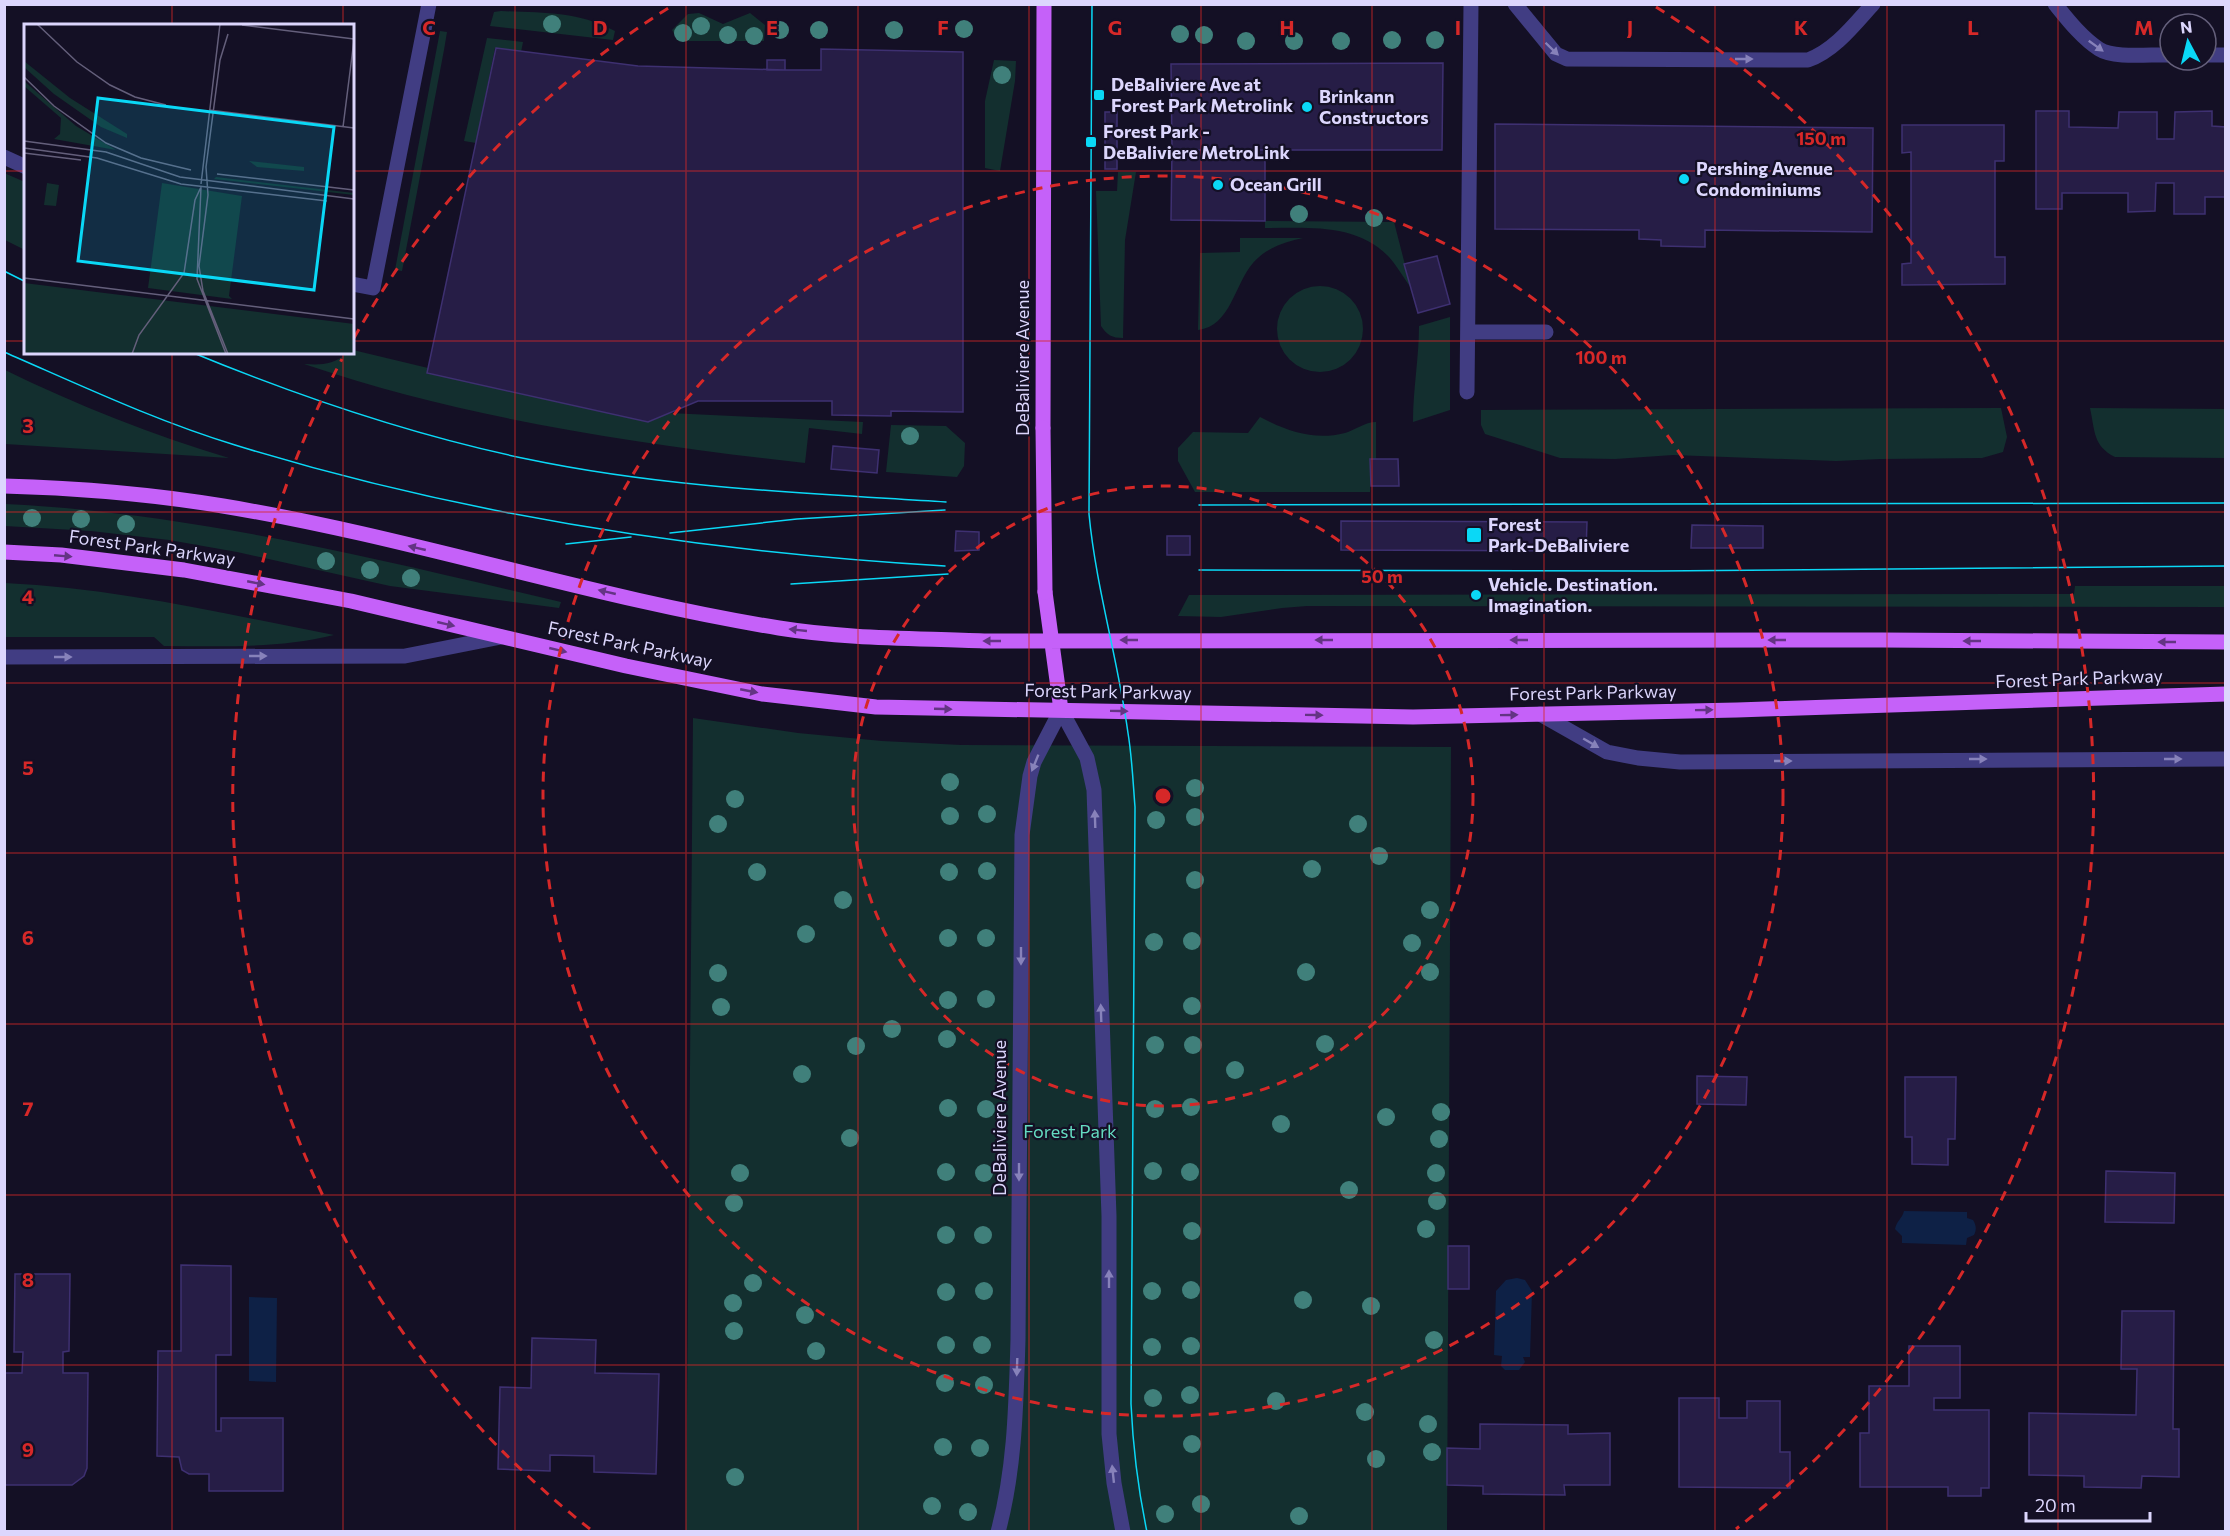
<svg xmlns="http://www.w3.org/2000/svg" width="2230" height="1536" viewBox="0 0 2230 1536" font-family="Commissioner,sans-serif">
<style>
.green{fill:#132f2f}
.water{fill:#0e2146}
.building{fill:#261d46;stroke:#3e3071;stroke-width:1.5}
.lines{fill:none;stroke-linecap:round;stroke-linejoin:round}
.minor{stroke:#413d83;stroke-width:15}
.major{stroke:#c561f9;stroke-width:15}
.tram{stroke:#0ad8f6;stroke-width:1.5}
.major-bridge{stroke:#c561f9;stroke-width:15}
.tree{fill:#40807b}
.oneway{fill:#8782ba}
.oneway2{fill:#643484}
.grid{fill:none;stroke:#d62828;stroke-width:1.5;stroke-opacity:0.55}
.ring{fill:none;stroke:#d62828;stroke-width:3;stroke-dasharray:10 8}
.poi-dot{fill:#0ad8f6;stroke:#141025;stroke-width:2}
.labels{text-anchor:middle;stroke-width:4.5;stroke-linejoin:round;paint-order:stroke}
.poi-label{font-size:18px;font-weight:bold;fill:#dcd6fd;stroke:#141025;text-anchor:start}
.street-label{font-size:18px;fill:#dcd6fd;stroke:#141025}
.park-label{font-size:18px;fill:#64dbc1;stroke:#141025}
.inset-road{fill:none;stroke:#645f7b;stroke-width:1.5}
.view{fill:#0ad8f6;fill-opacity:0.15;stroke:#0ad8f6;stroke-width:3}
.inset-edge{fill:none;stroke:#dcd6fd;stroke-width:3}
.grid-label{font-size:20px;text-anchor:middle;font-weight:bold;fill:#d62828;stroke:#141025;stroke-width:4.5;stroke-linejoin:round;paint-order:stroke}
.centre{fill:#d62828;stroke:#141025;stroke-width:3}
.ring-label{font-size:18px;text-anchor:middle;font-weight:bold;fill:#d62828;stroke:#141025;stroke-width:4.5;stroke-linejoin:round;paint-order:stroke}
</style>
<rect width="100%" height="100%" fill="#141025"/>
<path class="green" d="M501,11C542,13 577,11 615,31L613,40L490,26L494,12Z
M699,13L723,24L750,13L765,25L764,41H678L672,30L688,14Z
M440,31L447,32L444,50L402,271L395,270Z
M487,38L523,42L521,52L495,48L476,143L464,141Z
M994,60L1016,61L1015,81L1000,171L985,168V101Z
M1118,172H1136L1125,240L1123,338C1112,338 1107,335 1101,326L1096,191H1117Z
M4,173L25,182V250L5,240Z
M1265,221L1394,222L1411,288C1404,278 1397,266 1389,257C1357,223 1308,228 1265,228Z
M1240,238H1303C1284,242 1266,248 1253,263C1234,285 1231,326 1198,330L1200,253L1240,252Z
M1277 329a43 43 0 1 1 86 0a43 43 0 1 1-86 0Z
M1450,317V410L1413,422C1413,389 1419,358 1419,326Z
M353,350L428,368L669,413L863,422L862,434L809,428L805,463C636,444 466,419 304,364C321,365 333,365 347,353L352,352Z
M5,370C77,405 152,435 229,458L5,444Z
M2001,408L2007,437L2003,452L1982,458L1880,459L1836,461L1673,455L1615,459L1560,458L1485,434L1481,425V410Z
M2090,408L2225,409V458L2115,457C2093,446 2095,431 2090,408Z
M1260,417C1287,431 1314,441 1345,433C1355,430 1365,422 1376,422V459L1371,468L1370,492H1195L1178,461V448L1193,432L1248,433Z
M891,425L946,426L965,443L964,466L957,477L886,472Z
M5,504C193,513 378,559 561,602L559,608L390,586L237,552L169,540L91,531L5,526Z
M5,583C116,588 225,614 334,635C277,649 222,646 164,646L154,637H5Z
M2075,586H2225V607L1307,606L1282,608L1221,617L1178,616L1189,595L2074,594Z
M693,718L798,733L882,741L961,745L1451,747L1447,1531L686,1532Z"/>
<path class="water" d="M1904,1211L1967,1212V1218L1973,1220C1976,1225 1977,1229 1974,1235L1967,1238L1966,1245L1902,1243V1236L1895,1229C1897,1220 1902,1219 1904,1211Z
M1517,1278L1525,1280L1532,1291L1530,1357H1523L1525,1362L1519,1370H1505L1501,1366L1502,1356L1494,1355L1496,1291L1506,1280Z
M249,1297L277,1298L276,1382L249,1381Z"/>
<path class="building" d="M496,48L638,66L785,70H821V49L963,52V412L891,411V416L832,415V401H698L648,422L427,373Z
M767,60H785V70H767Z
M1443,63L1442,150H1172L1171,64Z
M2036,111H2069V127L2118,128L2119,112H2157V139H2174L2175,112L2212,111V126L2226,127V197H2205V214H2174V183H2156L2155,211L2128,212V193H2062V209H2036Z
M1105,112H1117V169H1105Z
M1495,124L1873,128L1872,232L1705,230V247L1661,246V240L1639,239V230L1495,229Z
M1902,125H2004V161H1995V257H2005V284L1902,285V264L1911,263V152L1902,153Z
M1172,150H1265V221L1171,220Z
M1437,256L1450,304L1418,313L1404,264Z
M833,446L879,450L877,473L831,469Z
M1370,459H1398L1399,486H1371Z
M1341,521L1587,522L1586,551L1341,550Z
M1692,525L1763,526V548H1691Z
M956,531L979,532V550L955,551Z
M1167,536H1190V555H1167Z
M1697,1076L1747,1077L1746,1105L1697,1104Z
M1905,1077H1956L1955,1139H1948V1165L1912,1164V1137H1905Z
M2106,1171L2175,1173L2174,1223L2105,1222Z
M1448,1246H1469V1289H1448Z
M181,1265L231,1266V1355H216V1431H221V1418H283V1491H209V1474H189L182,1470L179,1457L157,1456L158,1351H181Z
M15,1274H70L69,1351L63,1352V1373H88L87,1468L84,1476L72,1485H4V1373H22L23,1352H14Z
M2122,1311H2174L2173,1429H2179V1477L2142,1476L2141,1488L2084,1487V1476L2029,1475V1413L2136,1415L2137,1369H2121Z
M532,1338L596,1340L595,1373L659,1374L656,1474L594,1472V1456L550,1455V1471L498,1469L500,1387L531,1388Z
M1909,1346H1960V1398H1934V1410H1989V1488H1981V1496H1948V1487H1860V1433H1869V1386H1909Z
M1679,1398H1719V1418H1747V1401H1780V1452H1790V1488L1679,1487Z
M1480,1424L1568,1425V1434L1610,1433V1485H1564L1565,1495L1483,1494V1486L1447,1485V1448L1480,1449Z"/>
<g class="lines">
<path class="minor" d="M1515,4L1556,54L1567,59L1808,60C1834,51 1854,25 1873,4
M2055,4C2068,20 2082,38 2099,49C2114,59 2152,54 2170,55
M2206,55H2226
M4,157L26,167
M352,284L373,288L429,4
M1468,332H1546
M1467,392L1471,4
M4,657L405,656L501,637
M1061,710L1087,758L1094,790L1109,1216V1434L1114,1483L1123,1532
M1540,714L1607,752L1638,758L1680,762L2226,759
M998,1532C1015,1469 1016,1405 1018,1340L1022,835L1030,776L1034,762L1061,710"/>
<path class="major" d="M1043,428L1044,4
M4,486C77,488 151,494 223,506C411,537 592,598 779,628C847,639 916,638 984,641L1882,640L2226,642
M4,552L61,555L184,570L351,601L626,666L762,694L876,707L1413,717L1737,710L2226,694
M1045,592L1061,710"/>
<path class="tram" d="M1092,4L1089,514C1096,588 1118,659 1128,733C1132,757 1133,782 1135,807L1131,1404C1133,1448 1138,1489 1147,1532
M4,271L26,282
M4,352C80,385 156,421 235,445C465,516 706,552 945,566
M191,352C300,397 412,435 527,459C665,488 806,493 946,502
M1199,505L2226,503
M670,533L797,519L945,510
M566,544L631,537
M1199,570L1657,571L2226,566
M791,584L948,574"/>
<path class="major-bridge" d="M1043,428L1045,592"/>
</g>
<g class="tree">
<circle cx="552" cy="24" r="9"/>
<circle cx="701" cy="26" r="9"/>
<circle cx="964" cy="29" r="9"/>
<circle cx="780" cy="30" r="9"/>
<circle cx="819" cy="30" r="9"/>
<circle cx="894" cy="30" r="9"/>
<circle cx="683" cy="33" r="9"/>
<circle cx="1180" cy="34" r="9"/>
<circle cx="728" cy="35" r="9"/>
<circle cx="1204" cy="35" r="9"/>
<circle cx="754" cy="36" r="9"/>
<circle cx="1392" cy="40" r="9"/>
<circle cx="1435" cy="40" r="9"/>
<circle cx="1246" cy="41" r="9"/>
<circle cx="1294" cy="41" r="9"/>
<circle cx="1341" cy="41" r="9"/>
<circle cx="1002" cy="75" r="9"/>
<circle cx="1299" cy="214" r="9"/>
<circle cx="1374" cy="218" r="9"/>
<circle cx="910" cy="436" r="9"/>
<circle cx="32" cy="518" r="9"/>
<circle cx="81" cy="519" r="9"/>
<circle cx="126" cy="524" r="9"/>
<circle cx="326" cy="561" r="9"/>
<circle cx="370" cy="570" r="9"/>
<circle cx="411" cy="578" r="9"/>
<circle cx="950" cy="782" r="9"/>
<circle cx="1195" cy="788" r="9"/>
<circle cx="735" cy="799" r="9"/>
<circle cx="987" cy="814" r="9"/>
<circle cx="950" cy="816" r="9"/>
<circle cx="1195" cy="817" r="9"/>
<circle cx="1156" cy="820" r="9"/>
<circle cx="718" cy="824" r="9"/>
<circle cx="1358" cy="824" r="9"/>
<circle cx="1379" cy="856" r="9"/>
<circle cx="1312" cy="869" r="9"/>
<circle cx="987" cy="871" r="9"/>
<circle cx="757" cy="872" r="9"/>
<circle cx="949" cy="872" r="9"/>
<circle cx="1195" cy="880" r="9"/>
<circle cx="843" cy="900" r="9"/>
<circle cx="1430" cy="910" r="9"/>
<circle cx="806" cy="934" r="9"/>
<circle cx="948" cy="938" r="9"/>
<circle cx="986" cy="938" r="9"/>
<circle cx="1192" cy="941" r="9"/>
<circle cx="1154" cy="942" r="9"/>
<circle cx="1412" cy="943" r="9"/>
<circle cx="1306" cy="972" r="9"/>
<circle cx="1430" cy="972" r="9"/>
<circle cx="718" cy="973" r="9"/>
<circle cx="986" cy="999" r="9"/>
<circle cx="948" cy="1000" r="9"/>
<circle cx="1192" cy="1006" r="9"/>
<circle cx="721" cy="1007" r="9"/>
<circle cx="892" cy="1029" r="9"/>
<circle cx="947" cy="1039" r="9"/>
<circle cx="1325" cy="1044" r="9"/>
<circle cx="1155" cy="1045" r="9"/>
<circle cx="1193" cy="1045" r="9"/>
<circle cx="856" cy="1046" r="9"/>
<circle cx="1235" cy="1070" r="9"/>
<circle cx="802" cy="1074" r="9"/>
<circle cx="1191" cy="1107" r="9"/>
<circle cx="948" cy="1108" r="9"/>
<circle cx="986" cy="1109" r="9"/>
<circle cx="1155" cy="1109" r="9"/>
<circle cx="1441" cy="1112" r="9"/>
<circle cx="1386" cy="1117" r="9"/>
<circle cx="1281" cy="1124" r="9"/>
<circle cx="850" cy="1138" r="9"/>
<circle cx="1439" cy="1139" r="9"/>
<circle cx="1153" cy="1171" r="9"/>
<circle cx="946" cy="1172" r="9"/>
<circle cx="1190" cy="1172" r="9"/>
<circle cx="740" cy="1173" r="9"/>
<circle cx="984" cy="1173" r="9"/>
<circle cx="1436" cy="1173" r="9"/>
<circle cx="1349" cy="1190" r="9"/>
<circle cx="1437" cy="1201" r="9"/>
<circle cx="734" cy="1203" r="9"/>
<circle cx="1426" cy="1229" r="9"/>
<circle cx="1192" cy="1231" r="9"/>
<circle cx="946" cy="1235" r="9"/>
<circle cx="983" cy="1235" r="9"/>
<circle cx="753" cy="1283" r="9"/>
<circle cx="1191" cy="1290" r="9"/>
<circle cx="984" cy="1291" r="9"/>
<circle cx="1152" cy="1291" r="9"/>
<circle cx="946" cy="1292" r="9"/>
<circle cx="1303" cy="1300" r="9"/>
<circle cx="733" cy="1303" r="9"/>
<circle cx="1371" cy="1306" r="9"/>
<circle cx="805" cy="1315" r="9"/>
<circle cx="734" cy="1331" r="9"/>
<circle cx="1434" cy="1340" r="9"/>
<circle cx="946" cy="1345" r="9"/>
<circle cx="982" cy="1345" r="9"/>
<circle cx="1191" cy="1346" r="9"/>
<circle cx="1152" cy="1347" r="9"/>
<circle cx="816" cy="1351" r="9"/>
<circle cx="945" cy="1383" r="9"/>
<circle cx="984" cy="1385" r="9"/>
<circle cx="1190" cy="1395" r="9"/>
<circle cx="1153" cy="1398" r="9"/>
<circle cx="1276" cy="1401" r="9"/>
<circle cx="1365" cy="1412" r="9"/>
<circle cx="1428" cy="1424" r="9"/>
<circle cx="1192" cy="1444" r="9"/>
<circle cx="943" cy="1447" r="9"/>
<circle cx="980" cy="1448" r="9"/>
<circle cx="1432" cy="1452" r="9"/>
<circle cx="1376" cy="1459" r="9"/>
<circle cx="735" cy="1477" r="9"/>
<circle cx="1201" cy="1504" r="9"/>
<circle cx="932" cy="1506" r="9"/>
<circle cx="968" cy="1512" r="9"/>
<circle cx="1165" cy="1514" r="9"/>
<circle cx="1299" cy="1516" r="9"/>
</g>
<defs><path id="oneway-solid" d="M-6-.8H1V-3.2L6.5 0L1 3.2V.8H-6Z" transform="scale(1.5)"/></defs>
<g class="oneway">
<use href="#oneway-solid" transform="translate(2096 46) rotate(36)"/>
<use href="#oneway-solid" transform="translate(1552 49) rotate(44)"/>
<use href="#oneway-solid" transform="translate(1744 59)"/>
<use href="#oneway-solid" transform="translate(258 656)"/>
<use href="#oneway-solid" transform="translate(63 657)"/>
<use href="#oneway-solid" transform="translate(1591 743) rotate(30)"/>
<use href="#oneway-solid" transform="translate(1978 759)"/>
<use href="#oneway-solid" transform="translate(2173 759)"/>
<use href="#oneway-solid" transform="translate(1783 761)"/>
<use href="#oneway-solid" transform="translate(1035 763) rotate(112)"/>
<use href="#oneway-solid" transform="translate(1095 819) rotate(-92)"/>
<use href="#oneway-solid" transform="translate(1021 956) rotate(90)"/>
<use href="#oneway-solid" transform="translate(1101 1013) rotate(-92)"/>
<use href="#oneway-solid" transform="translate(1019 1172) rotate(90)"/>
<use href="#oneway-solid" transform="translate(1109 1279) rotate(-90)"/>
<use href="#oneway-solid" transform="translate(1017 1367) rotate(92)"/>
<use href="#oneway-solid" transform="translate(1113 1474) rotate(-96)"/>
</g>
<g class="oneway2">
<use href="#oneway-solid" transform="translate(417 548) rotate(-167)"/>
<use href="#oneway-solid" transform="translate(63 556) rotate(5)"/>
<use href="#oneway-solid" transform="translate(256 583) rotate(11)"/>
<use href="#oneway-solid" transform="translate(607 592) rotate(-167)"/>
<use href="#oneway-solid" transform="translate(446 624) rotate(13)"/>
<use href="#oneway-solid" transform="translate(798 630) rotate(-174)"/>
<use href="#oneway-solid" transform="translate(1129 640) rotate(-180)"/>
<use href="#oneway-solid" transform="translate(1324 640) rotate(180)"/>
<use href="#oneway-solid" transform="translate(1519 640) rotate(180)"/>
<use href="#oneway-solid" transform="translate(1777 640) rotate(-180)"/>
<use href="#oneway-solid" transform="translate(992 641) rotate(-180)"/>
<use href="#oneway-solid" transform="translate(1972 641) rotate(-180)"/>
<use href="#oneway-solid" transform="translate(2167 642) rotate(-180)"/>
<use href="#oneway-solid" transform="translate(558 650) rotate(13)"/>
<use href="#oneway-solid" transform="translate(749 691) rotate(11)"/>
<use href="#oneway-solid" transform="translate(943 709) rotate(2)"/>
<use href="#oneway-solid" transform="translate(1704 710) rotate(-1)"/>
<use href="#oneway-solid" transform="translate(1119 711) rotate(1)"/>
<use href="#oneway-solid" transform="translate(1314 715) rotate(1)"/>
<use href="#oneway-solid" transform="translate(1509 715) rotate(-1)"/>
</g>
<path class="grid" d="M172,4V26M343,4V26M515,4V1532M686,4V1532M858,4V1532M1029,4V1532M1201,4V1532M1372,4V1532M1544,4V1532M1715,4V1532M1887,4V1532M2058,4V1532M4,171H26M352,171H2226M4,341H26M352,341H2226M172,352V1532M343,352V1532M4,512H2226M4,683H2226M4,853H2226M4,1024H2226M4,1195H2226M4,1365H2226"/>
<g class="ring">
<circle cx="1163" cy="796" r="310"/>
<circle cx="1163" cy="796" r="620"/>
<path d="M590 1529A930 930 0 0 1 342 359M354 338A930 930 0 0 1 670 7M1656 7A930 930 0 0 1 1736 1529"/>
</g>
<g class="poi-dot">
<rect x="1093" y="89" width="12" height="12" rx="3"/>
<circle cx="1307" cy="107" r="6"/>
<rect x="1085" y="136" width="12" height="12" rx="3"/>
<circle cx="1684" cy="179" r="6"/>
<circle cx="1218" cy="185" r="6"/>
<rect x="1466" y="527" width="16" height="16" rx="3"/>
<circle cx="1476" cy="595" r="6"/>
</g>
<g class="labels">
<g class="poi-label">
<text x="1111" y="91">DeBaliviere Ave at<tspan x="1111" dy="21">Forest Park Metrolink</tspan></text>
<text x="1319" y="103">Brinkann<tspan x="1319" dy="21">Constructors</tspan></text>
<text x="1103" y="138">Forest Park -<tspan x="1103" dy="21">DeBaliviere MetroLink</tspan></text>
<text x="1696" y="175">Pershing Avenue<tspan x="1696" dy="21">Condominiums</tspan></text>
<text x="1230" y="191">Ocean Grill</text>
<text x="1488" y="531">Forest<tspan x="1488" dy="21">Park-DeBaliviere</tspan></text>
<text x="1488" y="591">Vehicle. Destination.<tspan x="1488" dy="21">Imagination.</tspan></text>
</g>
<g class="street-label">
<text transform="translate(1023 358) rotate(-90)" y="6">DeBaliviere Avenue</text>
<text transform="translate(152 548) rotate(8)" y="6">Forest Park Parkway</text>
<text transform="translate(630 645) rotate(12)" y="6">Forest Park Parkway</text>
<text transform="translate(2079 679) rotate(-2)" y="6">Forest Park Parkway</text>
<text transform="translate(1108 692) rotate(1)" y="6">Forest Park Parkway</text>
<text transform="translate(1593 693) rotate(-1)" y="6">Forest Park Parkway</text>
<text transform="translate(1000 1118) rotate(-90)" y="6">DeBaliviere Avenue</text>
</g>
<g class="park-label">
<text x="1070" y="1138">Forest Park</text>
</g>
</g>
<g transform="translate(24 24)">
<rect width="330" height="330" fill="#141025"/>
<path d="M0,37L46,74L103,110V114L77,103L30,70L0,43ZM0,57L52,102L92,126L30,115L36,110L37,94L0,62ZM225,137L280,143V147L233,143ZM192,153L330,169V171L190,155ZM23,159L35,161L32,182L20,181ZM138,159L218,172L205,272L208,275L124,264ZM0,259L330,300V330H0Z" fill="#132f2f"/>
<path class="inset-road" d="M13,0L53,38L86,61L111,73L142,81M218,1L330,15M204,10L196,36L182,143L184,171L175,242L179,267L204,330M0,53L30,82L82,119L117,134L167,146M185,86L330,104M319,103L330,16M0,117L82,128L156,153L330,175M0,124L73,134L157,160L303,177M0,129L57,136M193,150L330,166M177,160L196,0M177,163L173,255L202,330M0,254L330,295M108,330L115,311L160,249L171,176L177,163"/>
<path class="view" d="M74,74L310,103L290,266L54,237Z"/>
<rect width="330" height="330" class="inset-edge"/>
</g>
<g class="grid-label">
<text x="429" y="35">C</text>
<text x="600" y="35">D</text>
<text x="772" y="35">E</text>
<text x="943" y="35">F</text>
<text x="1115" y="35">G</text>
<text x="1287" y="35">H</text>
<text x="1458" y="35">I</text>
<text x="1630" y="35">J</text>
<text x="1801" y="35">K</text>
<text x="1973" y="35">L</text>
<text x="2144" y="35">M</text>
<text x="28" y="433">3</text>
<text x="28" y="604">4</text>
<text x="28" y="775">5</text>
<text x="28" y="945">6</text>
<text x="28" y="1116">7</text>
<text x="28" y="1287">8</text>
<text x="28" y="1457">9</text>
</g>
<circle cx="1163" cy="796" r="9" class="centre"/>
<g class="ring-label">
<text x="1821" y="145">150 m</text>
<text x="1601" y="364">100 m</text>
<text x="1382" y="583">50 m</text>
</g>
<rect width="2230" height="1536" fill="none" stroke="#dcd6fd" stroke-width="12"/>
<g transform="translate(2188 42) rotate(353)"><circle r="28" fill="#141025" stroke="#645f7b" stroke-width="1.5"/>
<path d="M0-4.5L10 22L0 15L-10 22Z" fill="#0ad8f6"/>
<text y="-9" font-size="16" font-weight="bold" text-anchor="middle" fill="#dcd6fd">N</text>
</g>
<path d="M2026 1512v9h124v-9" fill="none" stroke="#dcd6fd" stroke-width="3"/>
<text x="2035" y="1512" font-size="18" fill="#dcd6fd" stroke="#141025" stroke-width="4.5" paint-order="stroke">20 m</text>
</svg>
